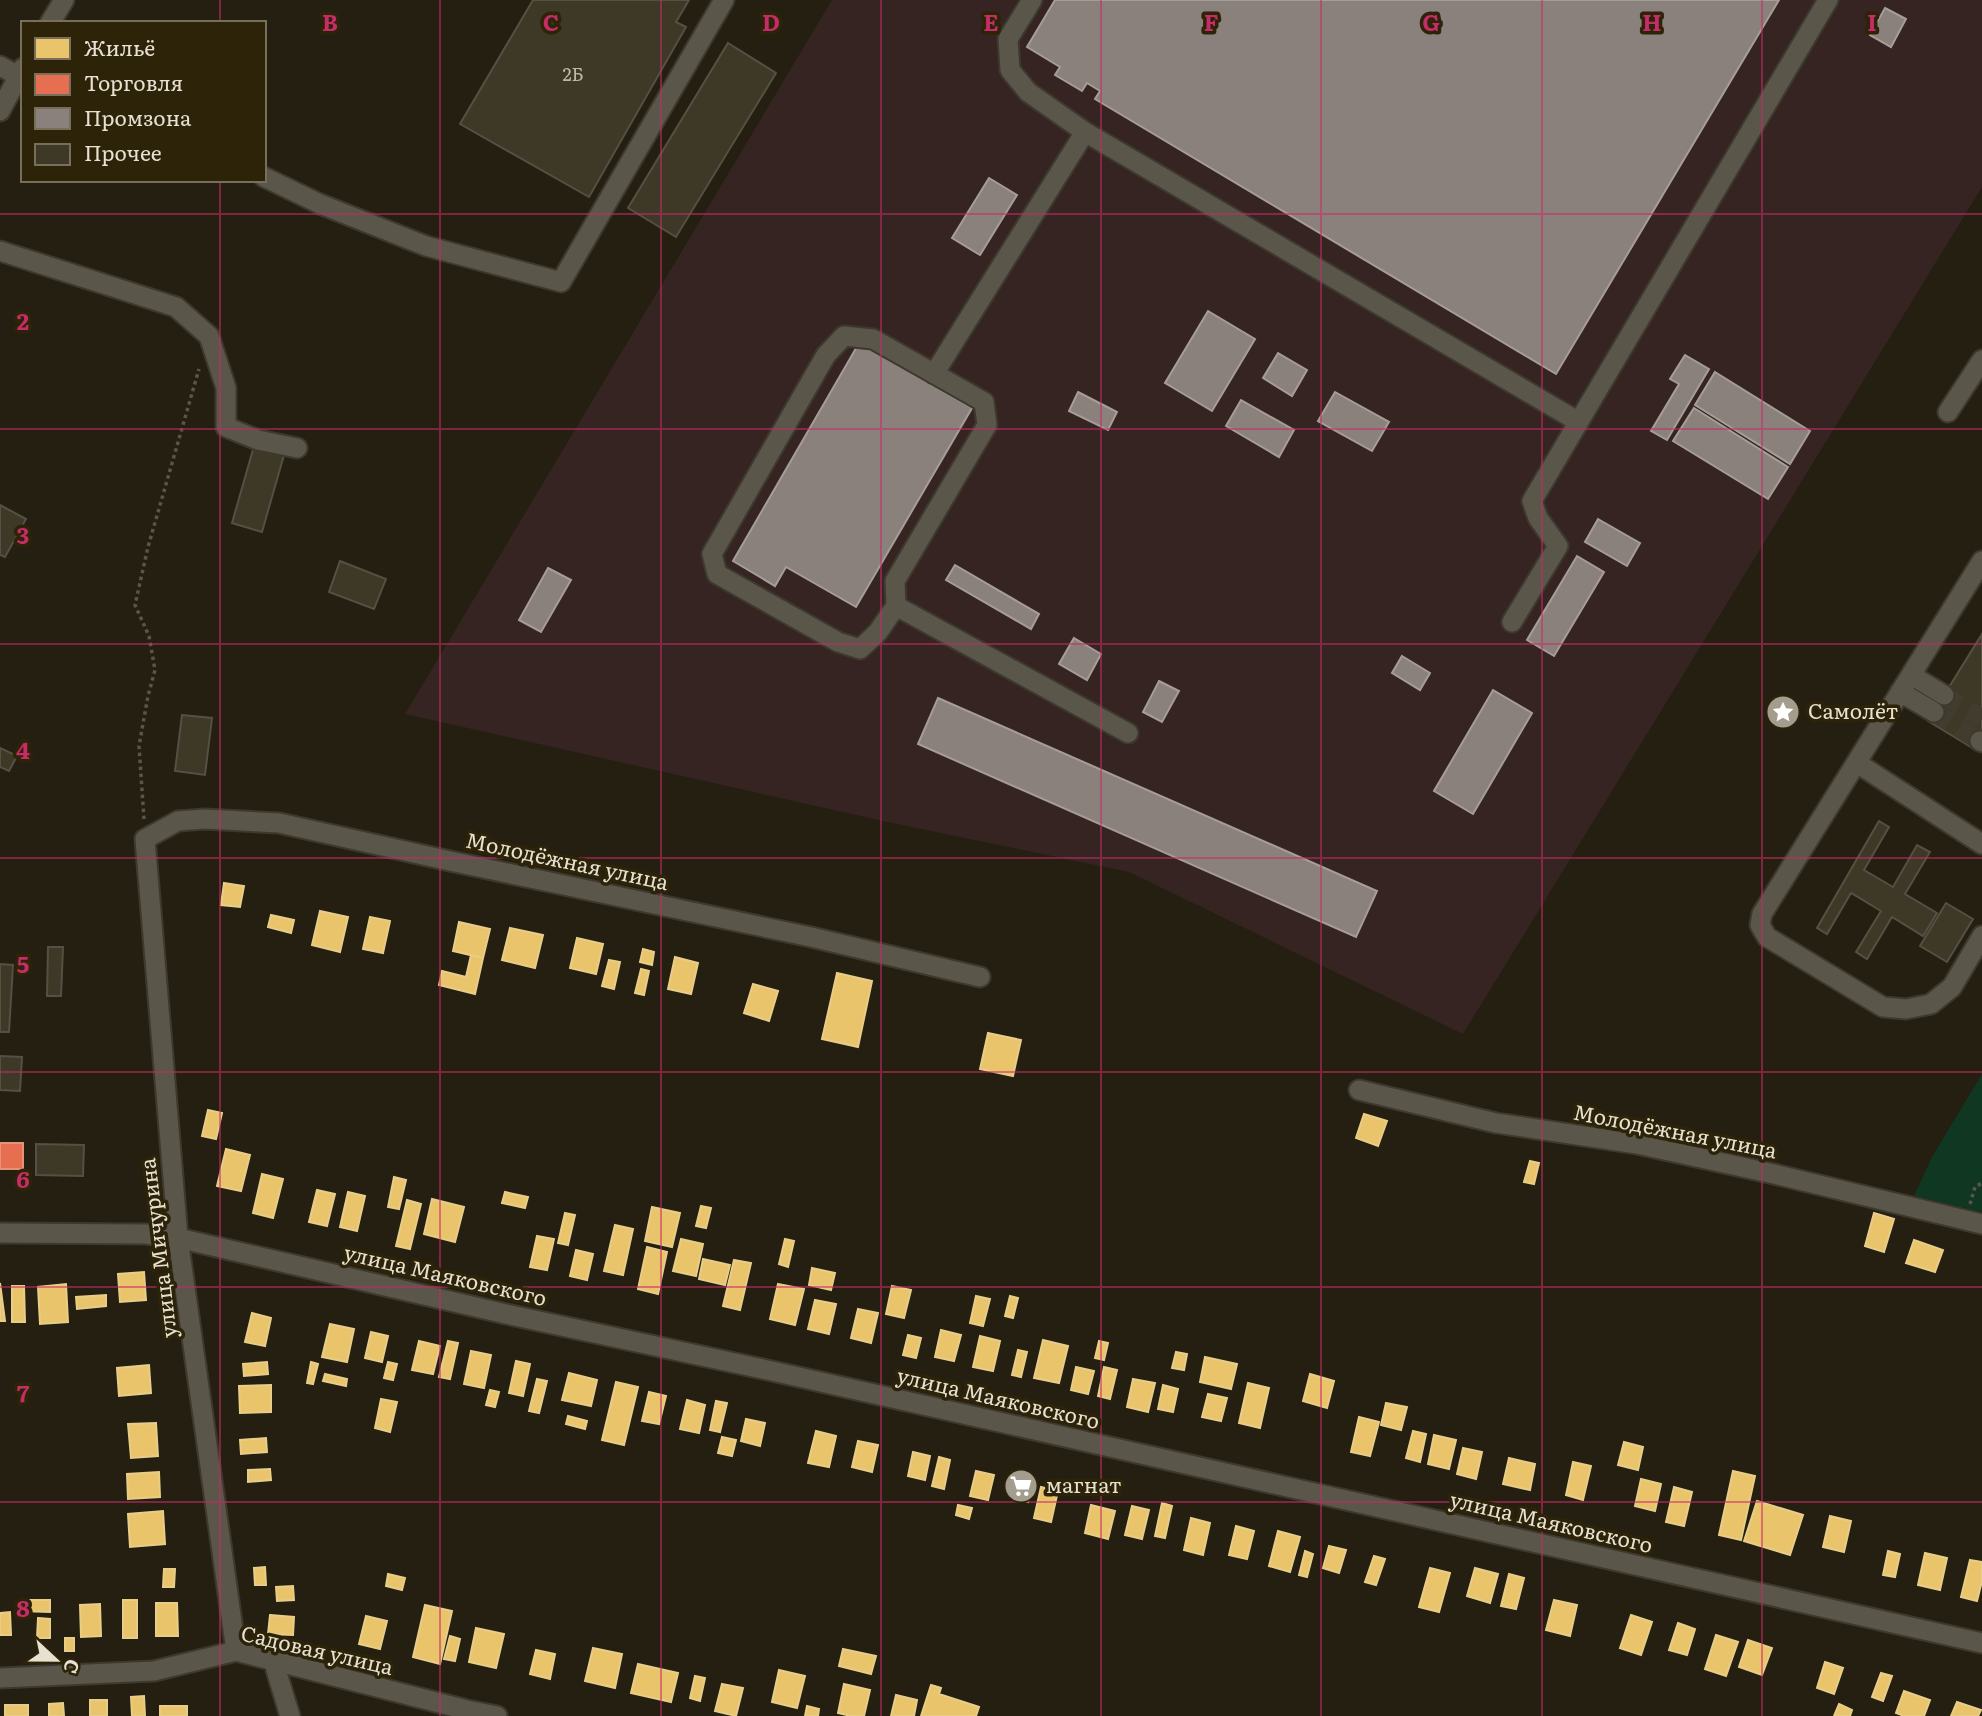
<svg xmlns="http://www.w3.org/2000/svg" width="1982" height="1716" viewBox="0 0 1982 1716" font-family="Literata,serif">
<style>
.industrial{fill:#362423}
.grass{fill:#103721}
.homes{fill:#e9c46a;stroke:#e8cd89;stroke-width:2}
.shops{fill:#e76f51;stroke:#e79178;stroke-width:2}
.industry{fill:#8a817c;stroke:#a69e96;stroke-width:2}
.building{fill:#3e3827;stroke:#545044;stroke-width:2}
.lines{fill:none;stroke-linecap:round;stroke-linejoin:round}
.minor-tunnel{stroke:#413c2d;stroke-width:19;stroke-dasharray:19 10;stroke-linecap:butt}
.minor-casing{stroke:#3d392e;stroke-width:23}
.path{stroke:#5a554c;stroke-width:3.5;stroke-dasharray:3.5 3.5;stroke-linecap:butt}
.minor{stroke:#5a564a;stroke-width:19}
.grid{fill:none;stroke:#c62c67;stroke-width:2;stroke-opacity:0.55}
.labels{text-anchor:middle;stroke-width:7;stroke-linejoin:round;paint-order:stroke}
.number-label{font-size:18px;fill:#bdb7a7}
.poi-label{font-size:21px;fill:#e7e1d2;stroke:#2c2308;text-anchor:start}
.street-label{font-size:21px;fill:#e7e1d2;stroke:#2c2308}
.grid-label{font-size:23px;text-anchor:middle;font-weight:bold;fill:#c62c67;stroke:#2c2308;stroke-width:7;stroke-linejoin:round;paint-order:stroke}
</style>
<rect width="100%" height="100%" fill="#241f10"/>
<path class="industrial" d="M832,0H1982V187L1463,1034L1129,872L883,821L405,714Z"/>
<path class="grass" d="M1982,1074V1212L1914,1196L1932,1157Z"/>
<path class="homes" d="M224,883L244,886L240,907L221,905Z
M320,911L348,917L340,952L312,945Z
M271,915L294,920L291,933L268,927Z
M370,917L390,921L383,953L363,949Z
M459,922L490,929L483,958L453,951Z
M510,928L543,935L535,968L502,960Z
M577,938L603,944L596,974L570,968Z
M643,949L654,952L652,965L640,962Z
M471,955L483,958L475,994L439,985L442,971L466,977Z
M675,957L698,963L691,994L668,989Z
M609,960L620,962L614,989L602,986Z
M641,969L649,971L644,995L635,993Z
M837,973L872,981L858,1047L822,1039Z
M753,984L778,991L769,1021L744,1013Z
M988,1033L1021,1040L1013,1076L980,1069Z
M208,1110L222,1113L216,1139L202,1136Z
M1364,1114L1387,1121L1378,1146L1356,1138Z
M226,1149L250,1155L241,1191L217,1186Z
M1530,1161L1539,1163L1534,1184L1524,1182Z
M262,1174L283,1179L273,1218L253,1213Z
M394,1177L406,1180L399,1209L388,1207Z
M317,1190L335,1194L327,1226L309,1222Z
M348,1192L365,1196L357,1231L340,1227Z
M505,1192L528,1197L525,1208L502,1203Z
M432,1199L464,1207L455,1242L424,1234Z
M407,1200L421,1204L410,1249L396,1246Z
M701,1206L711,1208L706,1228L696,1226Z
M652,1207L680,1213L672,1247L645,1241Z
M565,1213L575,1215L568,1245L558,1243Z
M1874,1213L1894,1219L1884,1252L1865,1246Z
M615,1225L633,1229L623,1275L604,1271Z
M537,1236L554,1239L547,1270L530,1267Z
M681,1239L703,1244L696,1276L673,1271Z
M785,1239L794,1241L788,1267L779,1264Z
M1914,1240L1943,1250L1935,1272L1906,1263Z
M647,1247L667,1252L658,1294L638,1289Z
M576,1250L593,1254L587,1280L570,1276Z
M703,1259L730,1265L725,1285L699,1279Z
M734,1260L751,1263L740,1310L723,1306Z
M812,1268L835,1273L831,1290L809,1285Z
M144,1272L146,1300L120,1302L118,1274Z
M0,1283L5,1321H0Z
M66,1284L68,1322L40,1324L38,1287Z
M778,1284L804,1289L795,1325L770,1319Z
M12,1286H24L25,1322H12Z
M892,1286L911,1290L904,1318L886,1314Z
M106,1295V1306L77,1309L76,1297Z
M976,1296L990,1299L983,1326L970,1323Z
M1010,1296L1018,1298L1013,1318L1005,1316Z
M815,1300L836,1304L829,1334L808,1329Z
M858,1309L878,1313L871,1343L851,1338Z
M252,1313L271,1318L265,1346L245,1342Z
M330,1324L354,1329L347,1362L322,1357Z
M941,1330L961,1335L954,1361L935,1357Z
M371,1332L388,1336L382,1362L365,1358Z
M908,1335L921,1338L916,1358L903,1355Z
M980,1336L1000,1341L993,1371L973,1367Z
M1043,1340L1068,1346L1059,1383L1034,1378Z
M419,1341L440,1346L433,1374L412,1370Z
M448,1341L458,1343L450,1379L439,1377Z
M1099,1341L1108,1343L1104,1360L1095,1358Z
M1018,1350L1027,1352L1021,1377L1012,1375Z
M471,1351L491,1355L484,1388L464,1384Z
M1176,1352L1187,1354L1184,1370L1172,1368Z
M1205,1357L1237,1364L1231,1389L1200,1382Z
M516,1361L530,1364L523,1396L509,1393Z
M267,1362L268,1374L244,1376L243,1364Z
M311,1362L318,1364L313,1384L307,1383Z
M388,1362L397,1364L393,1380L384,1378Z
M149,1365L151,1393L119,1396L117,1368Z
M1076,1367L1094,1371L1088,1394L1071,1390Z
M1104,1367L1117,1370L1110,1399L1098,1396Z
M569,1373L597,1380L591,1406L562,1400Z
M325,1374L347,1379L346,1386L323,1381Z
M1310,1374L1334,1381L1327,1408L1303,1401Z
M537,1379L547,1381L539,1413L529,1411Z
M1133,1379L1155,1383L1148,1412L1127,1407Z
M616,1382L638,1387L624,1445L602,1440Z
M1248,1383L1269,1388L1260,1428L1239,1423Z
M271,1385V1412L240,1413L239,1386Z
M1163,1385L1178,1389L1173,1412L1158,1409Z
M490,1390L499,1392L495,1407L486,1405Z
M649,1392L666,1396L659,1424L642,1421Z
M1208,1394L1227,1398L1221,1421L1202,1417Z
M381,1399L397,1402L390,1432L375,1428Z
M687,1400L705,1405L699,1433L680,1429Z
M716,1401L727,1403L720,1432L710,1430Z
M1386,1403L1407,1407L1401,1430L1381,1425Z
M568,1416L587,1421L585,1429L566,1424Z
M1359,1417L1379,1422L1370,1456L1351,1452Z
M746,1419L765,1423L760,1446L741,1441Z
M156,1423L158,1456L131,1458L128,1424Z
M816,1431L836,1436L829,1467L808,1463Z
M1413,1431L1426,1434L1420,1462L1406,1458Z
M1434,1435L1456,1440L1449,1469L1428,1464Z
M722,1437L736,1440L732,1456L718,1453Z
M266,1438L267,1452L241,1454L240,1440Z
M858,1441L878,1445L872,1472L852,1467Z
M1624,1442L1643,1447L1638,1470L1618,1465Z
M1463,1448L1482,1452L1476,1479L1457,1474Z
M913,1452L930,1456L925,1480L908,1476Z
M939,1457L950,1460L944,1489L932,1486Z
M1509,1458L1535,1464L1530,1490L1503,1484Z
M1573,1462L1591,1466L1583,1500L1566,1495Z
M270,1469L271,1480L248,1482V1470Z
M976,1471L994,1475L988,1500L970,1496Z
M1733,1471L1755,1476L1741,1540L1719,1535Z
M159,1472L160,1497L128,1499L127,1474Z
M1018,1475L1033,1478L1028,1502L1012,1498Z
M1641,1479L1661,1484L1655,1511L1635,1506Z
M1041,1487L1058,1491L1051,1522L1034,1518Z
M1674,1487L1692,1492L1684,1526L1666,1522Z
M1757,1501L1803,1515L1790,1555L1744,1541Z
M1162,1503L1172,1506L1165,1538L1155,1536Z
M958,1505L972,1508L969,1519L956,1515Z
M1091,1505L1115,1511L1108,1539L1085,1533Z
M1132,1506L1149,1510L1142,1539L1125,1535Z
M163,1511L165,1544L130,1547L128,1514Z
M1830,1516L1851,1521L1844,1552L1823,1547Z
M1191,1518L1210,1523L1203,1555L1184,1550Z
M1236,1526L1254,1531L1247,1559L1229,1555Z
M1278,1531L1300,1537L1290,1572L1269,1566Z
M1329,1546L1346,1550L1339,1573L1323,1568Z
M1305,1551L1313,1554L1307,1577L1299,1575Z
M1888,1551L1900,1554L1895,1577L1883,1575Z
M1925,1553L1947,1558L1940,1590L1918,1585Z
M1374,1556L1385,1559L1376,1585L1365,1582Z
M1970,1560L1982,1562V1581L1977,1601L1961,1597Z
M265,1567L266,1585H255L254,1568Z
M1430,1568L1450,1573L1439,1612L1419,1607Z
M1475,1568L1498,1574L1490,1603L1467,1596Z
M164,1569H175L174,1587H163Z
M388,1574L405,1578L402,1590L386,1586Z
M1509,1574L1524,1578L1516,1609L1501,1606Z
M293,1586L294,1600L277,1601L276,1587Z
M21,1600H50V1612L20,1611Z
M123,1600H137V1638H123Z
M1554,1600L1577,1605L1570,1636L1546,1630Z
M156,1603H177L178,1636H156Z
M100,1604L101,1636L81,1637L80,1605Z
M425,1605L452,1611L440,1664L413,1657Z
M10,1612L11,1635H0V1613Z
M270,1615L294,1617L293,1635L268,1634Z
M1631,1615L1652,1622L1641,1655L1620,1648Z
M366,1616L387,1621L380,1649L359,1644Z
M38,1618L50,1619V1638H37Z
M1678,1623L1695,1629L1687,1655L1669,1650Z
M476,1628L504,1634L496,1668L469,1662Z
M1716,1635L1738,1642L1726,1676L1705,1669Z
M450,1636L460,1639L455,1661L444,1659Z
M65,1638H74V1651H65Z
M1748,1640L1772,1648L1762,1675L1739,1667Z
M593,1648L622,1654L615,1688L585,1681Z
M843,1649L876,1656L871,1674L839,1666Z
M536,1650L555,1654L550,1679L530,1674Z
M1825,1662L1843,1668L1834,1694L1817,1688Z
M638,1664L678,1673L671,1702L631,1693Z
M779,1670L805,1676L797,1708L772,1702Z
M1881,1673L1892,1676L1883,1701L1872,1697Z
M695,1676L705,1678L700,1701L690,1698Z
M722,1684L743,1688L736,1716L715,1711Z
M844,1684L870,1690L864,1716H851L838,1713Z
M931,1685L941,1688L939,1694L979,1707L976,1716H921Z
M1904,1691L1930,1700L1924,1716H1904L1896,1713Z
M896,1695L917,1700L914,1716H891Z
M144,1696L145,1716H132L131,1697Z
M90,1700H107V1716H90Z
M1957,1702L1981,1710L1978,1716H1951Z
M63,1703L64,1716H49V1704Z
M1839,1704L1852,1710L1850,1716H1834Z
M5,1705H28V1716H5Z
M160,1706H187V1716H160Z
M807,1706L819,1709L818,1716H805Z"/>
<path class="shops" d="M0,1143H23V1169H0Z"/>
<path class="industry" d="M1055,0H1779L1556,374L1095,99L1100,91L1087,83L1082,91L1055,75L1060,67L1027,47Z
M1885,8L1906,19L1891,47L1870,35Z
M989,178L1017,195L980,255L952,238Z
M1208,311L1255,339L1212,411L1165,383Z
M859,343L972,408L856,607L786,567L775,586L733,561Z
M1278,353L1307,370L1292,396L1263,378Z
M1685,355L1709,369L1667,440L1651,431L1679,384L1670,379Z
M1715,372L1810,431L1790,464L1695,405Z
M1078,392L1117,412L1108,430L1069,411Z
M1335,392L1389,422L1372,451L1318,421Z
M1241,400L1294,430L1279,457L1226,426Z
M1694,408L1788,467L1768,499L1673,441Z
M1598,519L1640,543L1627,566L1585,542Z
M1577,556L1604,572L1554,656L1527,640Z
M955,565L1039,614L1031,629L946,580Z
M548,568L571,580L541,632L519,620Z
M1074,638L1101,654L1087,680L1059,664Z
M1402,656L1430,673L1420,690L1392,673Z
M1159,681L1179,691L1162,722L1143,712Z
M1493,690L1532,713L1473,814L1434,791Z
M938,698L1377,891L1356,937L918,744Z"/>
<path class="building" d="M533,0H689L676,22L686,27L589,197L460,124Z
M728,43L776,73L676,237L628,208Z
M254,446L284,455L262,532L232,523Z
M0,505L26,519L5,557L0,555Z
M340,561L386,579L374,609L329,592Z
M1982,634V737L1974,749L1928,721Z
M182,715L212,718L205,775L175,771Z
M0,748L17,756L9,771L0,767Z
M1879,821L1889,827L1864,870L1893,887L1917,845L1930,852L1905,894L1937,913L1923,936L1892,917L1867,959L1856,952L1881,911L1851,893L1827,934L1817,928Z
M1946,903L1973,919L1947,962L1920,946Z
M48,947H63L61,996H47Z
M0,964L13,965L9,1032H0Z
M0,1056L22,1057L20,1091L0,1090Z
M36,1144L84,1145L83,1176L36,1175Z"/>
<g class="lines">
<path class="minor-tunnel" d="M1944,695L1982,719
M1934,712L1980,741"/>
<defs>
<path id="minor" d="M1032,0L1008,39L1010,70L1028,92L1085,132L1579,422
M50,23L64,0
M0,66L18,76
M0,111L23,68
M264,177L320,204L426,246L561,282L724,0
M0,251L176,307L209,336L226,388V427L258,440L297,448
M844,336L873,339L984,402L987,425L895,581L896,606L878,632L860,649L838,642L717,574L712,554L826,355Z
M934,374L1085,132
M1948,412L1982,360
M1982,561L1762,914L1760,925L1767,937L1883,1007L1906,1009L1931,1004L1952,987L1982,936
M896,606L1128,733
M1512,622L1558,546L1538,518L1532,501L1828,0
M1911,675L1944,695
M1900,692L1934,712
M1980,741L1982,742
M1857,763L1982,844
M1359,1090L1496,1123L1637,1144L1774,1174L1982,1224
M0,1233L146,1234L178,1238L506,1314L772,1371L1982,1643
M236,1651L178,1238L145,839L178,821L205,819L279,823L450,861L811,937L980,977
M273,1660L290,1716
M0,1678L154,1671L236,1651L467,1710L497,1716"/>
</defs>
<use href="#minor" class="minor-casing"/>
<path class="path" d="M144,819L139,746L148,696L155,670L149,636L135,605L148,547L199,369
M1970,1204L1975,1187L1982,1183"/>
<use href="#minor" class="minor"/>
</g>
<path class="grid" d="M220,0V23M440,0V1716M661,0V1716M881,0V1716M1101,0V1716M1321,0V1716M1542,0V1716M1762,0V1716M220,180V1716M0,214H1982M0,429H1982M0,644H1982M0,858H1982M0,1072H1982M0,1287H1982M0,1502H1982"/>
<defs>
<symbol id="sight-disc" viewBox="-11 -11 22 22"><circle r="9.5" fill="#a39d8e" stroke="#2c2308"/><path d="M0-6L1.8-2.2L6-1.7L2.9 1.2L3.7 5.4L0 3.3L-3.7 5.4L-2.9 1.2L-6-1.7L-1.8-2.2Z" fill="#fff"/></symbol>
<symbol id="supermarket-disc" viewBox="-11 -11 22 22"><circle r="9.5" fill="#a39d8e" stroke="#2c2308"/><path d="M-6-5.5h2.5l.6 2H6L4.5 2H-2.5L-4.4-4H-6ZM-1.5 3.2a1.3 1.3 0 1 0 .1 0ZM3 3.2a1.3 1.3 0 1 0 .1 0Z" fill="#fff"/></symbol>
</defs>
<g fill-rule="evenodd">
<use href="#sight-disc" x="1764" y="693" width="38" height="38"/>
<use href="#supermarket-disc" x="1002" y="1467" width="38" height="38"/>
</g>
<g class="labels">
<g class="number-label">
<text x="573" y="81">2Б</text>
</g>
<g class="poi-label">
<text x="1808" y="719">Самолёт</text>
<text x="1046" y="1493">магнат</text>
</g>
<g class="street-label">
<text transform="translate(567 862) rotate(12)" y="7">Молодёжная улица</text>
<text transform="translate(1675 1132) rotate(11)" y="7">Молодёжная улица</text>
<text transform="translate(159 1248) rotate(-97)" y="7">улица Мичурина</text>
<text transform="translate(445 1276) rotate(13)" y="7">улица Маяковского</text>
<text transform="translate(998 1399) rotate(13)" y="7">улица Маяковского</text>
<text transform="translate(1551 1523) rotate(13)" y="7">улица Маяковского</text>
<text transform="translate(317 1651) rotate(13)" y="7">Садовая улица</text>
</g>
</g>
<g class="grid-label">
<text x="330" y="31">B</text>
<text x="551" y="31">C</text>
<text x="771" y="31">D</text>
<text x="991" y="31">E</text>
<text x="1211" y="31">F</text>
<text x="1431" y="31">G</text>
<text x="1652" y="31">H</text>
<text x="1872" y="31">I</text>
<text x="23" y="330">2</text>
<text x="23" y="544">3</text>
<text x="23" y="759">4</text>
<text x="23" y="973">5</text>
<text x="23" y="1188">6</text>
<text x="23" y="1402">7</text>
<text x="23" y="1617">8</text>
</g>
<rect x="21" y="21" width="245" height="161" fill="#2c2308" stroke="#776f59" stroke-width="2"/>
<rect x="35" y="38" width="35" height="21" fill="#e9c46a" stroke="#776f59" stroke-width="2"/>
<text x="84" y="56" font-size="21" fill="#e7e1d2">Жильё</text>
<rect x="35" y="74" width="35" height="21" fill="#e76f51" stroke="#776f59" stroke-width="2"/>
<text x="84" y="91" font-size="21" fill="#e7e1d2">Торговля</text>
<rect x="35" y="108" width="35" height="21" fill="#8a817c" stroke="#776f59" stroke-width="2"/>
<text x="84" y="126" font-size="21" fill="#e7e1d2">Промзона</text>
<rect x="35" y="144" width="35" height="21" fill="#3e3827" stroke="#776f59" stroke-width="2"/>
<text x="84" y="161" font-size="21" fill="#e7e1d2">Прочее</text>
<g transform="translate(56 1660) rotate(112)" stroke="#2c2308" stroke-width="5" paint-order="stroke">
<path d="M0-5L12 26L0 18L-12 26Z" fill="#e7e1d2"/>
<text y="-10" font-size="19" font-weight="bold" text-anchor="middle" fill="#e7e1d2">С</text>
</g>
</svg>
